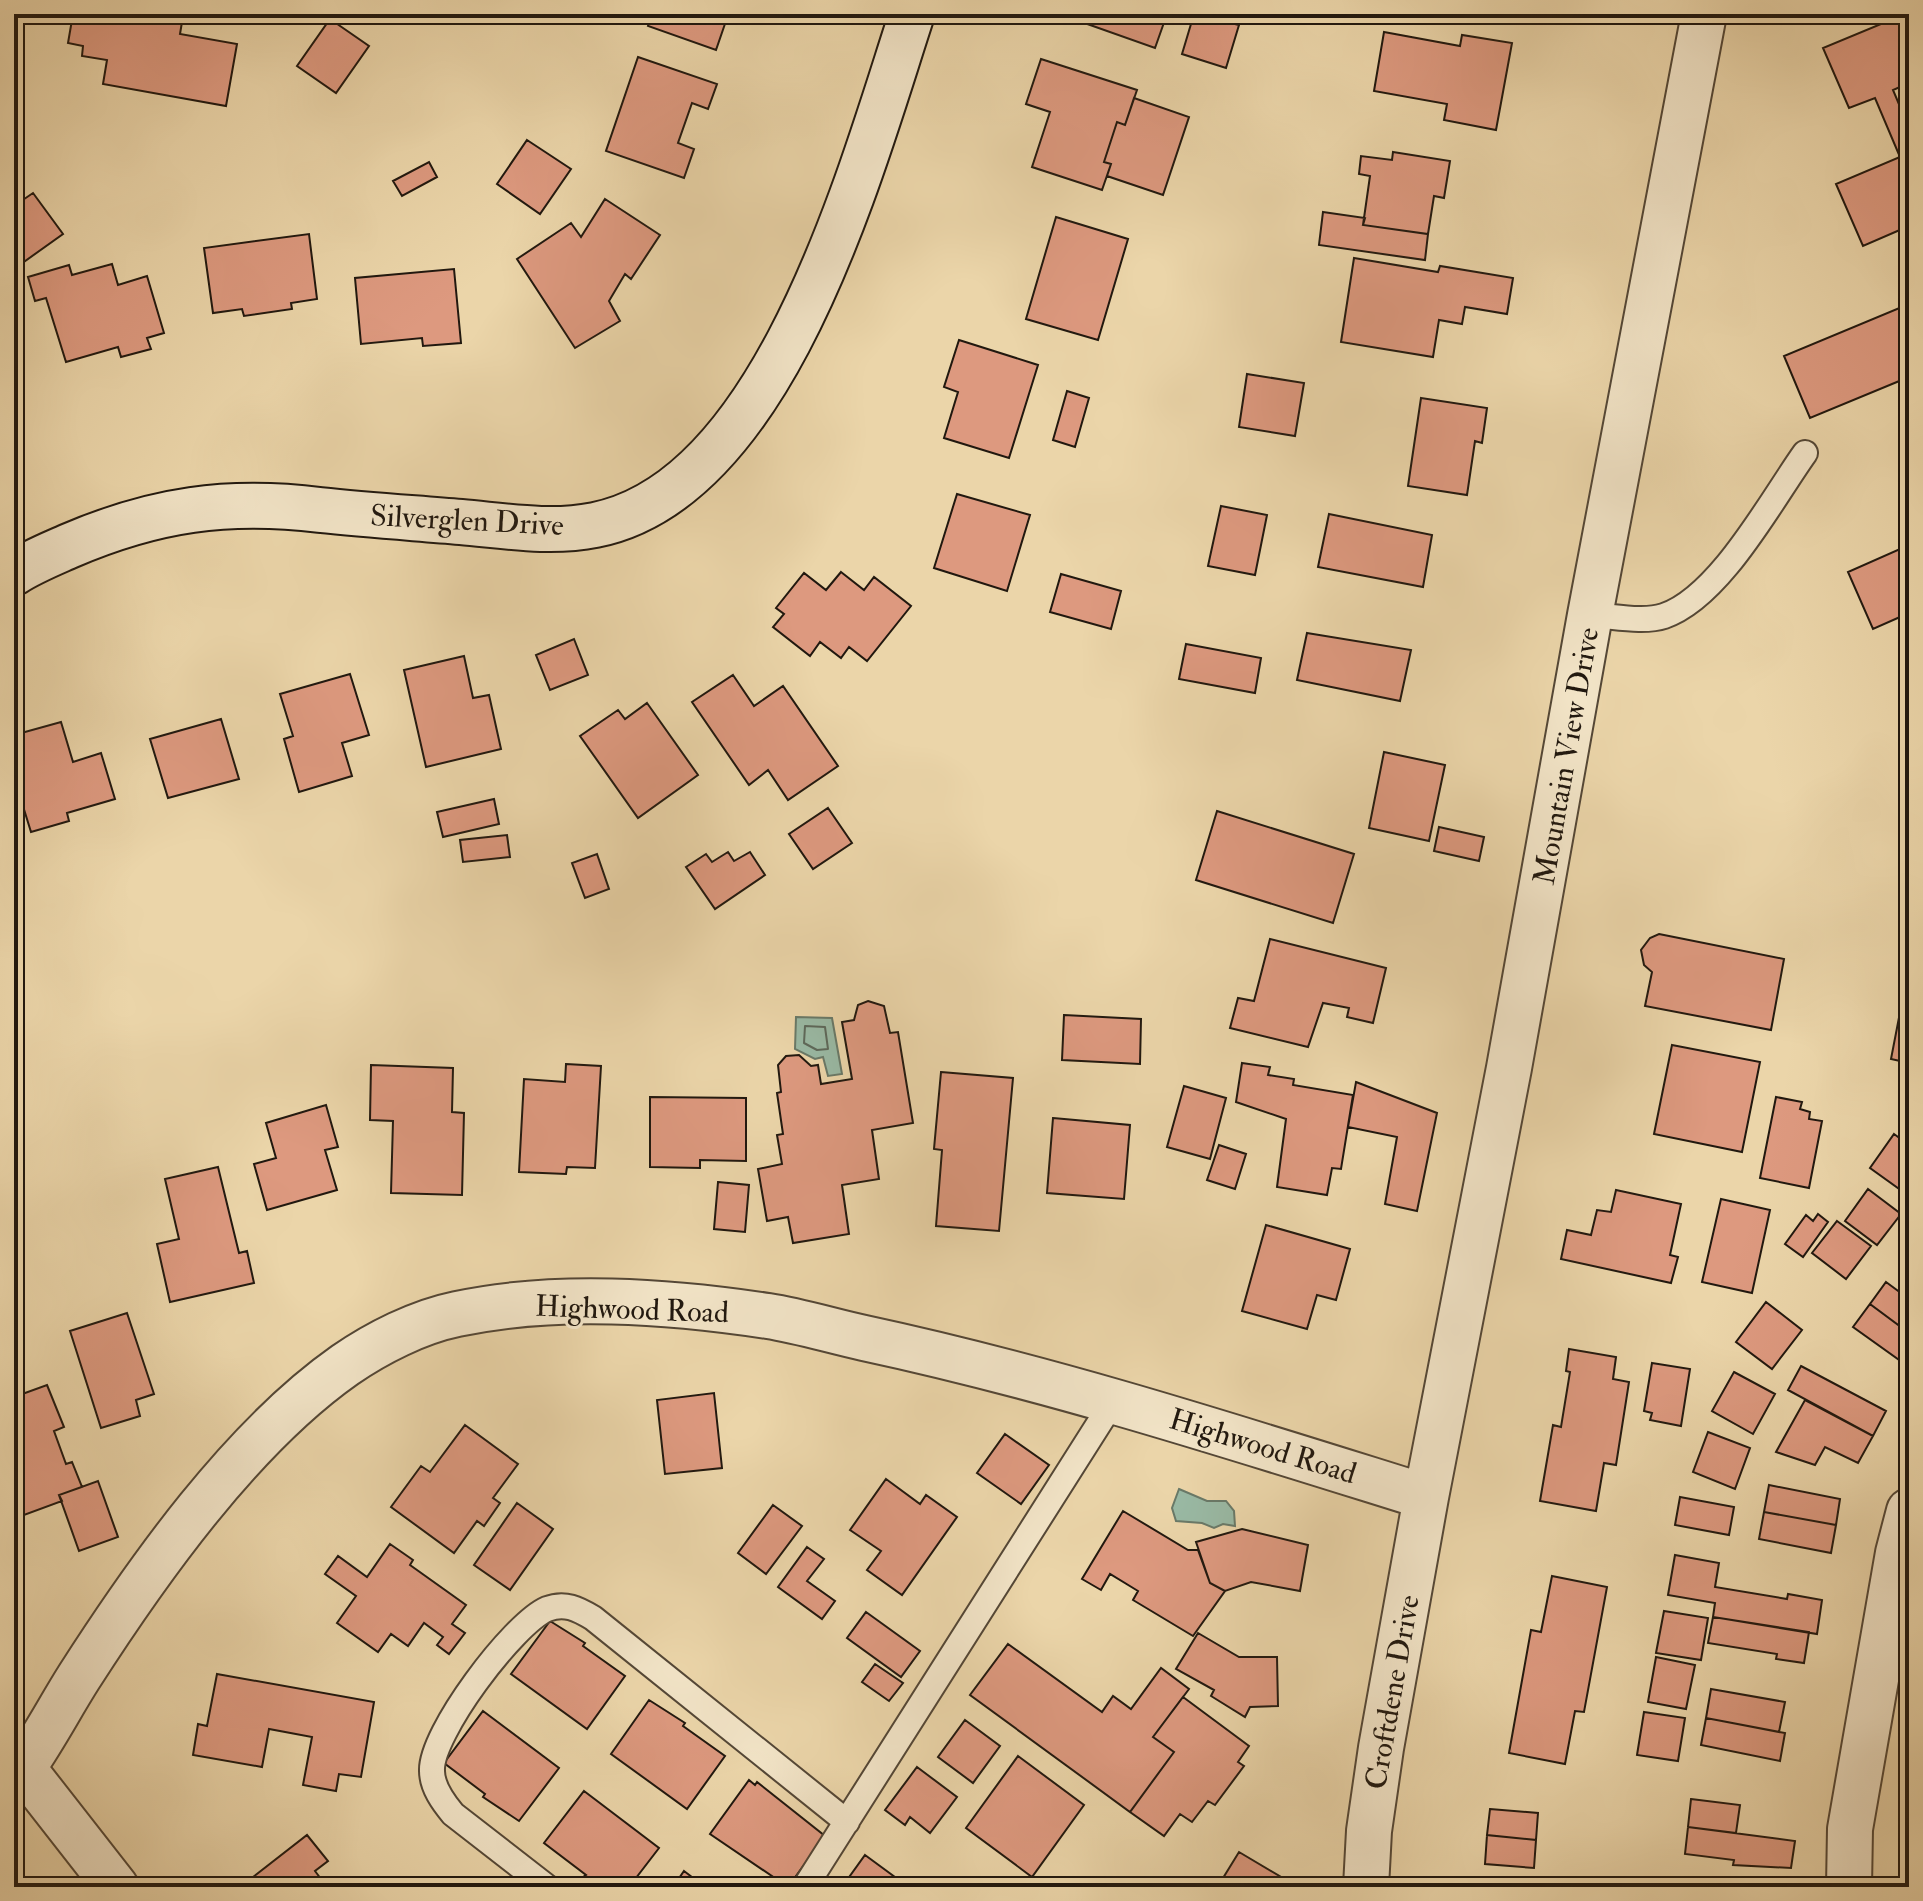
<svg xmlns="http://www.w3.org/2000/svg" width="1923" height="1901" viewBox="0 0 1923 1901" font-family="'IM FELL Double Pica',serif">
<style>
.water{fill:#99b9a4;stroke:#697968;stroke-width:2}
.lines{fill:none;stroke-linecap:round;stroke-linejoin:round}
.shore{stroke:#5d685a;stroke-width:2}
.building{fill:#dd997f;stroke:#21180f;stroke-width:2}
.lane-casing{stroke:#544736;stroke-width:28}
.street-casing{stroke:#544736;stroke-width:48}
.secondary-casing{stroke:#21180f;stroke-width:48}
.lane{stroke:#f2e4c7;stroke-width:24}
.street{stroke:#f2e4c7;stroke-width:44}
.secondary{stroke:#f2e4c7;stroke-width:44}
.labels{text-anchor:middle;stroke-width:6;stroke-linejoin:round;paint-order:stroke}
.street-label{font-size:30px;fill:#21180f;stroke:#f2e4c7}
</style>
<rect width="100%" height="100%" fill="#ebd5a9"/>
<filter id="stains"><feTurbulence type="fractalNoise" baseFrequency=".0025" numOctaves="4"/><feColorMatrix values="0 0 0 0 .2 0 0 0 0 .09 0 0 0 0 .02 0 0 0 .5 -.17"/></filter>
<radialGradient id="worn" r=".72"><stop offset=".6" stop-color="#630" stop-opacity="0"/><stop offset="1" stop-color="#630" stop-opacity=".3"/></radialGradient>
<path class="water" d="M796,1017L832,1018L842,1074L828,1076L823,1057L815,1059L795,1049Z
M1179,1489L1207,1501H1226L1234,1511L1235,1526L1223,1524L1214,1528L1202,1523L1176,1521L1172,1508Z"/>
<g class="lines">
<path class="shore" d="M805,1026L825,1027L828,1049L817,1050L804,1043Z"/>
</g>
<path class="building" d="M73,14H118L117,18L137,22L139,14L182,22L180,34L237,44L226,106L103,84L107,60L82,56L83,46L68,43Z
M360,14H384L379,23Z
M652,14H741L738,22L727,18L716,50L648,26Z
M1059,14H1167L1155,48Z
M1194,14L1239,25L1226,68L1182,54Z
M1905,14H1909V83L1893,90L1909,128V226L1863,246L1836,184L1900,157L1875,98L1849,108L1823,48Z
M330,19L369,46L336,93L297,66Z
M1384,32L1460,46L1462,35L1512,43L1496,130L1444,120L1447,104L1374,91Z
M638,57L717,84L708,109L692,103L678,143L694,149L684,178L606,151Z
M1041,59L1137,90L1125,125L1117,122L1104,162L1111,164L1102,190L1032,167L1050,112L1026,104Z
M1134,98L1189,117L1163,195L1107,176L1111,164L1104,162L1117,122L1125,125Z
M527,140L571,169L540,214L497,184Z
M1393,152L1450,161L1444,198L1434,196L1428,234L1363,225L1370,176L1359,174L1361,156L1392,160Z
M429,162L437,177L402,196L393,181Z
M33,193L63,234L14,269V206Z
M605,199L660,235L631,279L625,274L609,301L620,321L575,348L517,259L571,223L581,237Z
M1323,212L1365,218L1363,225L1428,234L1425,260L1319,245Z
M1056,217L1128,239L1098,340L1026,319Z
M309,234L317,299L291,303L292,309L244,316L242,309L213,313L204,248Z
M1354,258L1438,272L1440,266L1513,278L1507,314L1465,307L1462,324L1439,320L1433,357L1341,342Z
M112,264L118,285L147,276L164,333L147,338L151,349L121,357L118,347L66,362L46,298L35,301L28,277L69,265L72,275Z
M454,269L461,343L423,346L422,338L361,344L355,278Z
M1909,304V377L1810,418L1784,356Z
M959,340L1038,365L1009,458L944,438L958,392L944,387Z
M1247,374L1304,383L1295,436L1239,427Z
M1067,391L1089,398L1075,447L1053,440Z
M1421,398L1487,408L1482,443L1475,441L1467,495L1408,486Z
M957,494L1030,515L1007,591L934,568Z
M1221,506L1267,515L1255,575L1208,566Z
M1329,514L1432,535L1423,587L1318,567Z
M1909,545V613L1873,629L1848,572Z
M841,572L864,590L874,577L911,606L867,661L849,647L841,658L820,642L810,656L773,627L784,614L776,608L804,573L826,590Z
M1061,574L1121,591L1111,629L1050,612Z
M1307,633L1411,650L1400,701L1297,680Z
M574,639L588,675L550,690L536,655Z
M1186,644L1261,658L1255,693L1179,679Z
M464,656L473,698L489,695L501,749L426,767L404,670Z
M350,674L369,735L342,743L352,776L299,792L284,739L293,736L280,694Z
M733,675L754,706L783,686L838,766L788,800L768,770L749,785L692,702Z
M647,703L698,775L638,818L580,736L618,710L625,719Z
M221,719L239,779L168,798L150,739Z
M61,722L73,762L101,753L115,799L67,813L69,821L31,832L14,777V735Z
M1384,752L1445,765L1429,841L1369,828Z
M494,799L499,824L443,837L437,812Z
M828,808L852,843L813,869L789,834Z
M1217,811L1354,854L1333,923L1196,880Z
M1439,827L1484,837L1479,861L1434,851Z
M507,835L510,857L463,862L460,840Z
M728,852L734,861L750,852L765,875L715,909L686,867L706,854L712,862Z
M597,854L609,889L585,898L572,863Z
M1659,934L1784,959L1771,1030L1645,1006L1652,972L1644,965L1641,950L1650,938Z
M1270,939L1386,968L1373,1023L1347,1017L1349,1008L1323,1003L1308,1047L1230,1028L1238,998L1254,1001Z
M1907,976H1909V1063L1891,1059Z
M868,1001L884,1006L890,1033L898,1032L913,1123L872,1130L879,1179L842,1185L849,1234L793,1243L788,1217L767,1221L758,1169L782,1164L777,1135L783,1134L777,1093L781,1092L778,1065L786,1056L799,1055L811,1066L818,1065L821,1084L852,1079L842,1022L854,1020L858,1005Z
M1064,1015L1141,1019L1140,1064L1062,1060Z
M1672,1045L1760,1062L1742,1152L1654,1134Z
M1242,1063L1270,1067L1268,1075L1294,1079L1293,1085L1353,1095L1341,1169L1332,1168L1327,1195L1277,1187L1286,1119L1236,1102Z
M566,1064L601,1066L595,1168L567,1167L566,1174L519,1172L524,1079L565,1082Z
M371,1065L453,1068L452,1112L464,1113L462,1195L391,1193L393,1121L370,1120Z
M941,1072L1013,1078L999,1231L936,1226L942,1150L934,1149Z
M1356,1082L1437,1113L1417,1211L1385,1204L1397,1137L1348,1127Z
M1184,1086L1226,1098L1210,1159L1167,1147Z
M650,1097L746,1098V1161L700,1160V1168L650,1167Z
M1776,1097L1802,1102L1800,1109L1810,1112L1809,1119L1822,1121L1809,1188L1760,1178Z
M326,1105L338,1147L325,1150L337,1190L267,1210L254,1164L276,1158L266,1123Z
M1053,1118L1130,1125L1124,1199L1047,1193Z
M1894,1134L1909,1145V1196L1870,1168Z
M1219,1145L1246,1154L1235,1189L1207,1180Z
M218,1167L239,1253L247,1251L254,1283L170,1302L157,1244L179,1239L165,1179Z
M718,1182L749,1185L745,1232L714,1229Z
M1868,1189L1901,1214L1877,1245L1845,1221Z
M1616,1190L1681,1204L1670,1255L1678,1257L1671,1283L1561,1259L1567,1230L1591,1235L1597,1210L1611,1212Z
M1721,1199L1770,1210L1752,1293L1702,1282Z
M1818,1214L1828,1222L1803,1257L1785,1244L1806,1215L1813,1221Z
M1837,1221L1871,1246L1846,1279L1812,1253Z
M1266,1225L1350,1249L1336,1300L1317,1295L1307,1329L1242,1311Z
M1886,1282L1909,1299V1333L1870,1304Z
M1766,1302L1802,1330L1772,1369L1736,1342Z
M1870,1304L1909,1333V1367L1853,1327Z
M127,1313L154,1394L136,1400L140,1416L101,1428L70,1331Z
M1569,1349L1616,1357L1613,1379L1629,1382L1616,1465L1604,1463L1596,1511L1540,1501L1553,1425L1561,1427L1570,1372L1566,1371Z
M1652,1363L1690,1369L1681,1426L1650,1420L1652,1413L1644,1411Z
M1801,1366L1886,1411L1873,1436L1788,1390Z
M1734,1372L1775,1394L1753,1434L1712,1411Z
M47,1385L64,1427L54,1431L66,1464L72,1462L82,1487L59,1495L62,1501L24,1515L14,1487V1397Z
M714,1393L722,1468L665,1474L657,1400Z
M1805,1400L1873,1436L1858,1463L1825,1447L1815,1465L1776,1452Z
M465,1425L518,1464L493,1498L500,1503L484,1526L477,1521L454,1553L391,1507L421,1466L430,1472Z
M1708,1432L1750,1448L1735,1489L1693,1472Z
M1005,1434L1049,1465L1021,1504L977,1473Z
M886,1479L920,1504L926,1495L957,1517L902,1595L867,1570L881,1551L850,1530Z
M98,1481L118,1537L79,1551L59,1495Z
M1769,1485L1840,1499L1836,1525L1764,1512Z
M1680,1497L1734,1507L1729,1535L1675,1525Z
M517,1503L553,1529L510,1590L474,1565Z
M773,1505L802,1526L766,1574L738,1553Z
M1123,1511L1188,1550H1198L1210,1583L1225,1591L1193,1636L1133,1600L1138,1591L1110,1574L1101,1590L1082,1579Z
M1764,1512L1836,1525L1831,1553L1759,1539Z
M1242,1529L1308,1545L1300,1591L1251,1582L1225,1591L1210,1583L1196,1542Z
M390,1544L413,1560L410,1565L466,1605L452,1624L465,1633L449,1654L437,1645L443,1637L424,1623L408,1646L391,1634L378,1652L337,1623L356,1596L325,1574L338,1556L367,1577Z
M807,1547L824,1559L807,1581L835,1601L822,1619L778,1587Z
M1675,1555L1719,1563L1715,1587L1787,1599L1788,1594L1822,1600L1817,1634L1713,1617L1715,1603L1668,1595Z
M1552,1576L1607,1587L1584,1712L1575,1711L1565,1764L1509,1753L1531,1630L1541,1632Z
M1664,1611L1708,1618L1701,1660L1656,1653Z
M866,1612L920,1651L901,1677L847,1638Z
M1713,1617L1809,1632L1804,1663L1776,1659L1777,1654L1708,1643Z
M550,1621L585,1643L583,1646L625,1676L587,1729L511,1674Z
M1198,1633L1239,1657H1277L1278,1706L1250,1707L1245,1717L1211,1696L1214,1690L1176,1669Z
M1008,1644L1102,1712L1113,1696L1131,1709L1161,1668L1189,1689L1153,1737L1174,1752L1130,1812L970,1695Z
M1656,1657L1695,1665L1686,1709L1648,1702Z
M875,1664L903,1683L889,1701L862,1682Z
M217,1674L374,1702L361,1777L339,1774L336,1791L303,1785L312,1737L269,1729L262,1767L193,1755L198,1724L207,1726Z
M1711,1689L1785,1702L1779,1732L1706,1718Z
M1183,1697L1249,1746L1238,1762L1244,1766L1215,1805L1208,1801L1192,1822L1180,1814L1164,1836L1130,1812L1174,1752L1153,1737Z
M649,1700L685,1723L683,1726L725,1756L687,1809L611,1754Z
M483,1711L559,1768L519,1821L483,1797L485,1794L444,1763Z
M1644,1712L1685,1718L1678,1761L1637,1755Z
M1706,1718L1785,1733L1780,1761L1701,1745Z
M965,1720L1000,1746L973,1783L938,1757Z
M1018,1756L1084,1805L1032,1877L966,1828Z
M917,1767L957,1797L930,1833L910,1817L905,1825L885,1810Z
M749,1780L755,1785L757,1782L825,1836L788,1887L710,1834Z
M584,1791L659,1848L629,1887H596L583,1877L586,1875L544,1843Z
M1691,1799L1740,1805L1736,1833L1688,1827Z
M1490,1809L1538,1813L1536,1840L1487,1835Z
M1688,1827L1795,1841L1791,1868L1733,1865L1734,1860L1685,1854Z
M307,1835L328,1861L315,1871L327,1887H246L244,1884Z
M1487,1835L1536,1840L1534,1868L1485,1864Z
M1239,1852L1298,1887H1227L1220,1883Z
M865,1855L903,1883L900,1887H842Z
M684,1871L705,1887H673Z"/>
<g class="lines">
<defs>
<path id="lane" d="M1590,615C1613,616 1643,623 1664,616C1720,597 1772,499 1805,453
M547,1887L453,1814C443,1802 432,1787 432,1771C430,1734 513,1624 547,1609C565,1602 578,1609 593,1618L847,1822
M805,1887L1114,1400"/>
<path id="street" d="M14,1768H23L116,1887
M23,1768C44,1738 60,1707 79,1677C147,1571 241,1438 345,1365C377,1343 418,1322 457,1314C556,1293 667,1301 768,1316C800,1321 832,1331 864,1338C1055,1379 1240,1439 1426,1497
M1366,1887L1369,1831L1381,1748L1426,1497L1509,1068L1590,615L1704,14
M1849,1887L1850,1829L1898,1553L1909,1511"/>
<path id="secondary" d="M14,573C31,562 51,554 69,546C155,509 227,499 320,510C367,515 414,518 461,522C506,526 550,534 595,525C777,489 862,166 912,14"/>
</defs>
<use href="#lane" class="lane-casing"/>
<use href="#street" class="street-casing"/>
<use href="#secondary" class="secondary-casing"/>
<use href="#lane" class="lane"/>
<use href="#street" class="street"/>
<use href="#secondary" class="secondary"/>
</g>
<g class="labels">
<g class="street-label">
<text transform="translate(467 520) rotate(3)" y="10">Silverglen Drive</text>
<text transform="translate(1566 756) rotate(-80)" y="10">Mountain View Drive</text>
<text transform="translate(632 1309) rotate(2)" y="10">Highwood Road</text>
<text transform="translate(1263 1446) rotate(17)" y="10">Highwood Road</text>
<text transform="translate(1392 1692) rotate(-80)" y="10">Croftdene Drive</text>
</g>
</g>
<rect width="1923" height="1901" fill="none" stroke="#ebd5a9" stroke-width="48"/>
<rect x="16" y="16" width="1891" height="1869" fill="none" stroke="#21180f" stroke-width="4"/>
<rect x="24" y="24" width="1875" height="1853" fill="none" stroke="#21180f" stroke-width="2"/>
<rect width="100%" height="100%" filter="url(#stains)"/>
<rect width="100%" height="100%" fill="url(#worn)"/>
</svg>
